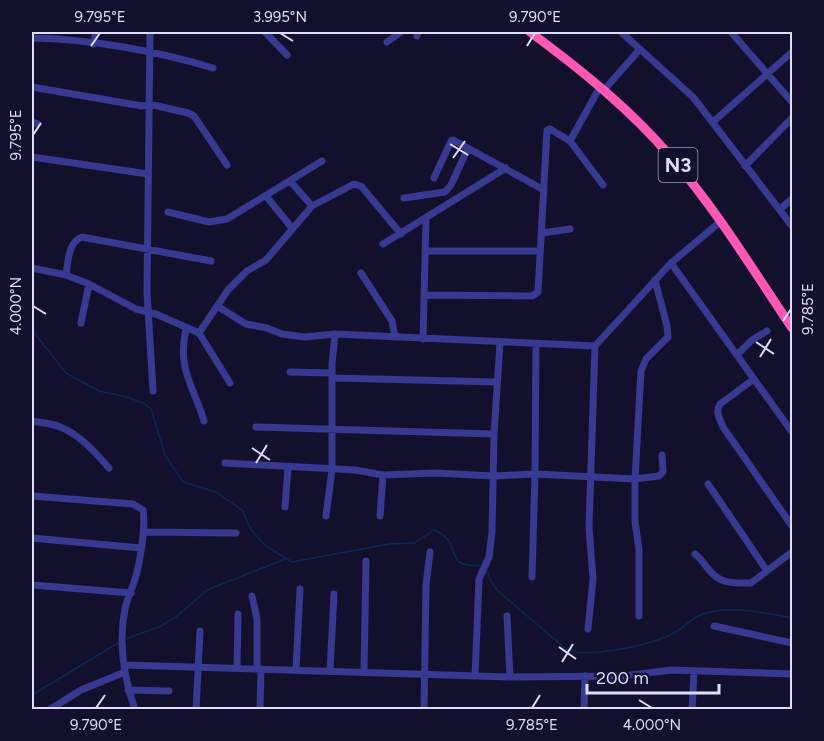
<svg xmlns="http://www.w3.org/2000/svg" width="824" height="741" viewBox="0 0 824 741" font-family="Figtree,sans-serif">
<style>
.lines{fill:none;stroke-linecap:round;stroke-linejoin:round}
.stream{stroke:#092953;stroke-width:1.5}
.minor{stroke:#373a90;stroke-width:7}
.highway{stroke:#ff57b4;stroke-width:9}
.ticks{fill:none;stroke:#dedcff;stroke-width:2}
.labels{text-anchor:middle;stroke-width:5;stroke-linejoin:round;paint-order:stroke}
.shield{fill:#13102e;stroke:#a19fc0;stroke-width:1.5}
.shield-label{font-size:20px;font-weight:bold;fill:#dedcff}
.neatline{fill:none;stroke:#dedcff;stroke-width:2}
.ticks-label{font-size:15px;text-anchor:middle;fill:#dedcff}
</style>
<rect width="100%" height="100%" fill="#13102e"/>
<g class="lines">
<path class="stream" d="M32,330L66,373L99,391L127,397L143,403L151,409L165,455L183,482L216,492L242,510L251,530L266,546L292,562L389,544L415,543L434,530C458,540 450,558 461,563C466,566 475,565 481,566
M487,571L490,580L497,590L567,650C591,658 651,645 674,633C684,628 691,618 701,615C727,604 766,613 792,618
M125,639L161,626L177,616L207,590L285,559
M32,695L118,643"/>
<path class="minor" d="M150,32L147,292L153,391
M265,32L287,55
M621,32L693,97L792,226
M731,32L792,102
M417,36L418,32
M32,38C90,39 157,51 213,68
M387,42L401,32
M93,44L96,32
M32,87L142,106L149,104L188,113L194,116L227,165
M604,90L640,49
M32,122L38,124
M713,122L792,52
M570,141L600,87
M32,157L148,174
M745,166L792,118
M434,178L451,141L453,140L544,190
M290,181L312,206
M266,196L292,228
M404,198L445,192L451,185L468,148
M780,209L792,199
M168,212L209,222L227,219L322,161
M542,233L570,229
M383,244L506,168
M426,251H540
M671,263L792,432
M32,268L66,275L89,284L136,309L156,314L199,333L230,383
M361,273L392,321L395,337
M66,275C68,262 68,242 82,237L211,261
M424,295L532,296L538,292L547,130L550,129L570,141L603,185
M217,306L246,324L267,328L282,334L305,337L335,334L595,346
M81,323L89,284
M186,329C177,369 193,385 204,421
M199,333L228,290L247,271L266,260L312,206L354,184L361,186L401,234
M423,339L426,219
M737,355L752,340L767,331
M290,372L332,373
M333,378L496,382
M754,379L720,404C715,412 720,419 723,427L792,526
M32,421C41,423 51,423 60,427C79,434 96,453 109,468
M256,427L494,434
M225,463L355,470L383,475L436,473L493,476L535,474L635,479L659,476L663,472L662,455
M708,484L767,571
M32,496L133,504L143,510C146,525 140,563 135,579C132,589 127,599 125,609C118,643 124,678 135,710
M285,507L288,467
M326,516L332,470V364L335,334
M380,516L383,475
M144,532L236,533
M32,538L140,548
M695,554C703,560 706,568 714,575C723,584 739,583 751,583L792,552
M532,577L535,474L536,345
M32,585L131,593
M252,596L257,619V669
M507,616L510,677
M639,616V550L635,521V479L641,371L646,359L668,337L667,326L655,280
M714,626L792,643
M588,629L593,579L589,527L595,346L671,263L720,222
M125,665L510,677L624,676L671,670L792,674
M237,668L238,614
M296,670L300,589
M330,671L334,594
M364,672L366,561
M475,676L479,579L489,557L492,532L494,434L500,343
M128,690L169,691
M49,710L81,690L125,672
M196,710L200,631
M260,710L261,669
M424,710L426,585L430,552
M584,710L585,676
M692,710L694,672"/>
<path class="highway" d="M530,32C580,69 630,109 670,156C716,209 753,270 792,328"/>
</g>
<path class="ticks" d="M280,33L293,41M91,46L100,33M527,46L535,33M33,135L41,123M450,144L468,155M453,158L465,141M33,306L46,314M783,321L791,309M756,342L774,354M760,357L771,339M252,448L270,460M256,463L267,445M559,647L576,659M562,662L573,644M639,700L652,708M96,708L105,695M532,708L540,695"/>
<g class="labels">
<rect class="shield" x="658.5" y="148" width="39" height="34" rx="4.5"/>
<g class="shield-label">
<text x="678" y="172">N3</text>
</g>
</g>
<rect width="824" height="741" fill="none" stroke="#13102e" stroke-width="66"/>
<path d="M587 684v9h132v-9" fill="none" stroke="#dedcff" stroke-width="3"/>
<text x="596" y="684" font-size="18" fill="#dedcff" stroke="#13102e" stroke-width="4.5" paint-order="stroke">200 m</text>
<rect x="33" y="33" width="758" height="675" class="neatline"/>
<g class="ticks-label">
<text x="100" y="22">9.795°E</text>
<text x="280" y="22">3.995°N</text>
<text x="535" y="22">9.790°E</text>
<text transform="translate(16 135) rotate(-90)" y="5">9.795°E</text>
<text transform="translate(16 306) rotate(-90)" y="5">4.000°N</text>
<text transform="translate(808 309) rotate(-90)" y="5">9.785°E</text>
<text x="96" y="730">9.790°E</text>
<text x="532" y="730">9.785°E</text>
<text x="652" y="730">4.000°N</text>
</g>
</svg>
